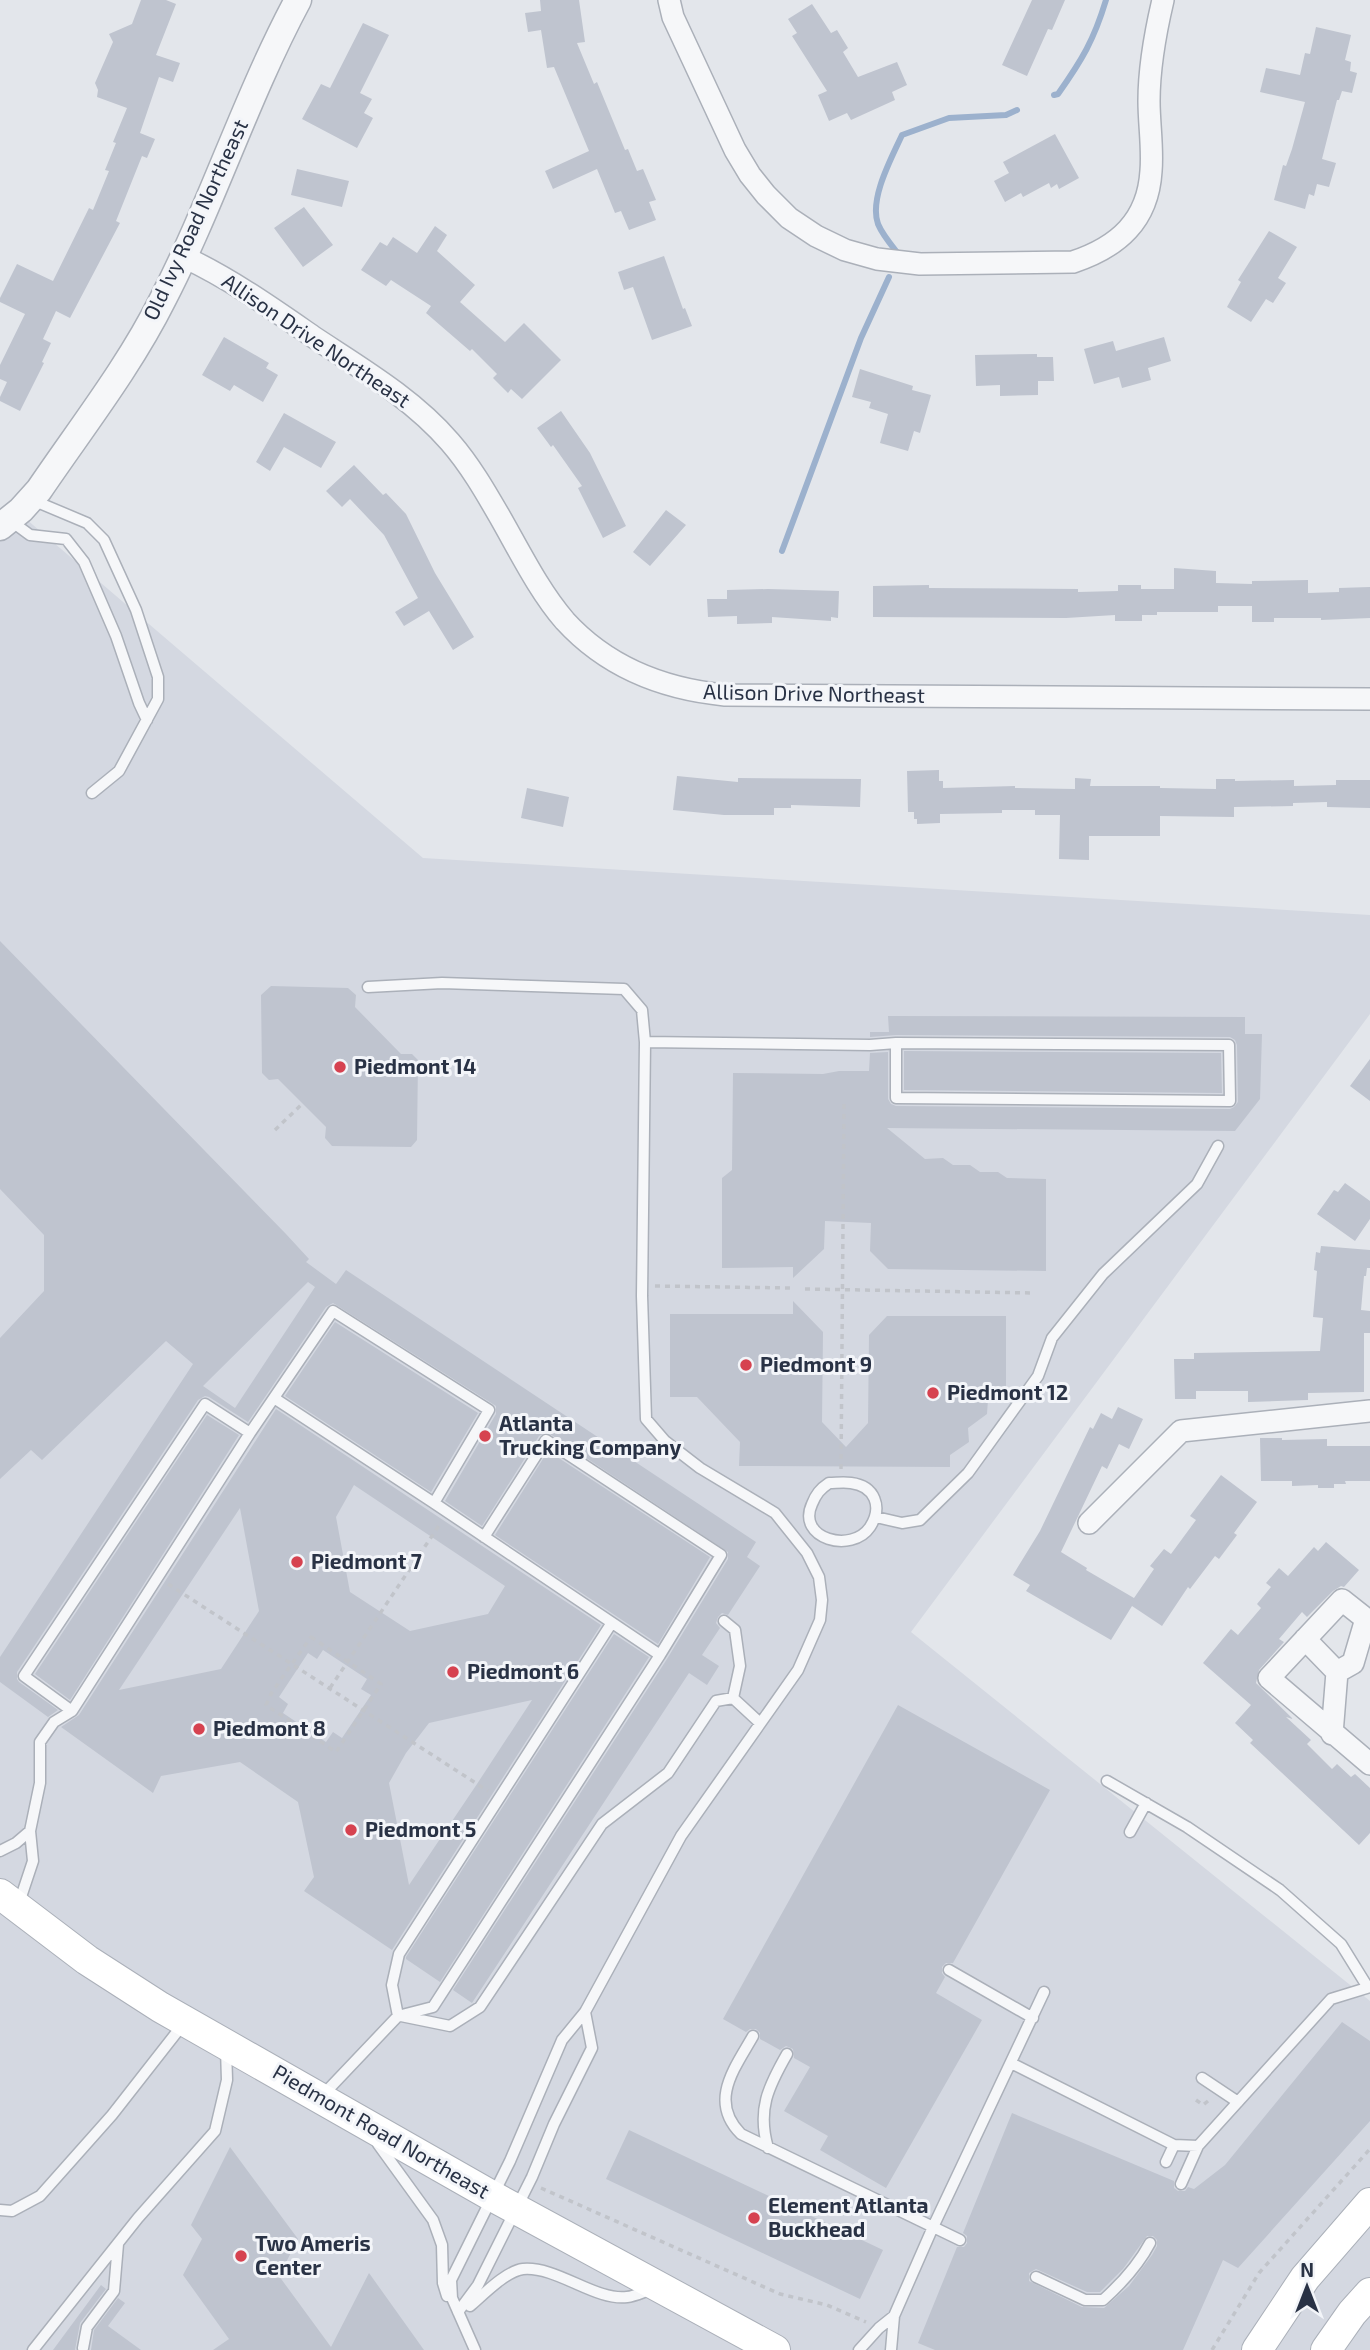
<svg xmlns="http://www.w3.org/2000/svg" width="1370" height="2350" viewBox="0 0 1370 2350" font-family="'Exo 2',sans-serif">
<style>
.built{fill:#d4d8e1}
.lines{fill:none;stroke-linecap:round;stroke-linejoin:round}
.stream{stroke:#9cb1cd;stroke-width:6}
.building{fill:#bfc4cf;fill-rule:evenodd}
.service-casing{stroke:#abb0b9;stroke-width:13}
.minor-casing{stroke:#abb0b9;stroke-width:24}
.tertiary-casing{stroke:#abb0b9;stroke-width:29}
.secondary-casing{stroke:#abb0b9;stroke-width:32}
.path{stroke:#c1c4ca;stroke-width:3.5;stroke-dasharray:5 5;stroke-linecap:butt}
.service{stroke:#f6f7f9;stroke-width:10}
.minor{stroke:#f6f7f9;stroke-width:21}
.tertiary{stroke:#f6f7f9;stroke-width:26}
.secondary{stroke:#fff;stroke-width:30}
.poi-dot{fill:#d64250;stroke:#f3f5f9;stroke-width:2.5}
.labels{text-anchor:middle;stroke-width:6;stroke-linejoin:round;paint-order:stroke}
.street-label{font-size:21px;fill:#293245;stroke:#f3f5f9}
.poi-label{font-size:21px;font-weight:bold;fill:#293245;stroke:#f3f5f9;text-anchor:start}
</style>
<rect width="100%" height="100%" fill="#e3e6eb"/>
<path class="built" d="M26,519L423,858L1370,915V1014L911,1632L1370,2001V2350H0V532Z"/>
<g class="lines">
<path class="stream" d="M1054,95L1058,94C1082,60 1094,40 1106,0
M900,256C893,247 883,236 878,224C869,199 891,159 902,135L949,118L1006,115L1017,110
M782,551L861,338L889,277"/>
</g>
<path class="building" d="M141,0H166L176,4L156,55L180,63L173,82L159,77L140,133L155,139L147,158L142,156L116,221L120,223L70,318L56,311L43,339L51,343L42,362L44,363L20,411L0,401V397L7,382L0,379V365L25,314L0,302V298L17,264L53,281L89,208L93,210L109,171L105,170L116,143L113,142L127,108L97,97L98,90L95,83L113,42L109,34L132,24Z
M540,0H579L585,42L577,43L594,84L597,82L625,150L628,149L637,171L643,169L656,200L649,202L656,220L629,230L621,211L615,213L597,169L553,189L545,171L589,151L554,67L547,68L541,30L528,32L525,13L541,11Z
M1032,0H1065L1052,30L1048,29L1027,76L1002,65Z
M812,4L831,33L837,30L848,48L843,52L858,77L897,62L907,85L892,92L895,100L851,120L847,113L829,121L818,95L827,91L792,36L797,33L788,19Z
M363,23L389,35L360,93L372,99L364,113L373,118L357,148L302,119L321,84L330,88Z
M1316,27L1351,35L1345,60L1351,62L1350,71L1357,73L1352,93L1342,91L1339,100H1337L1322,159L1336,163L1329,187L1317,184L1314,196L1309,194L1305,209L1274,200L1283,165L1286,166L1292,149L1305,102L1260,92L1266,68L1300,75L1305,53L1310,54Z
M1055,134L1079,178L1059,189L1057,184L1051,188L1049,183L1023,197L1021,193L1005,202L994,181L1009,173L1003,162Z
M297,169L349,181L342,207L291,195Z
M304,207L333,245L303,267L274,228Z
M435,226L447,235L437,251L475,285L460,302L505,342L524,323L561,360L522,399L511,389L508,393L493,378L497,374L472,349L470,351L426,313L431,306L391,280L386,286L361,270L380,242L387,246L393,237L417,253Z
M1269,231L1297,247L1278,278L1286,283L1273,303L1266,299L1251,322L1227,307L1241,282L1238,280Z
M664,256L683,309L685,308L692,326L652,340L633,287L624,290L618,272Z
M224,337L269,363L266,368L278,375L263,402L234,385L230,391L202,375Z
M1164,337L1171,361L1148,368L1151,380L1122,388L1119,377L1094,384L1084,349L1113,341L1116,351Z
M1037,354V357H1053L1054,381H1038V395L1000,396V385L976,386L975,355Z
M860,369L913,386L912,390L931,395L920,433L914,431L908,451L880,443L888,414L869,408L871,402L852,397Z
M561,411L590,453L626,526L603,538L578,488L582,486L553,445L551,447L537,428Z
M284,413L336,442L321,468L284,447L270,471L256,462Z
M354,465L383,495L386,493L406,514L435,573L474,637L453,650L429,611L404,626L395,612L418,598L384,535L350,499L342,507L326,491Z
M666,510L686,525L650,566L633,552Z
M1174,568L1216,571V583L1252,584V581L1308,580V593L1339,592V588L1370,587V618L1321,620V618H1274V622H1252V606H1218V612H1157V615H1142V621H1115V615L1066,618L873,617V586L929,585V588L1078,589V592L1118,591V585H1141V589H1174Z
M768,589L839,591L838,618L831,617V621L772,617V623L737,624V616L708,617L707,599H727V590Z
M939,770V781H943V788L1015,786V788L1075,789V778L1091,779L1090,786H1160V788L1216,789V779H1235V781L1294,780V786L1336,785V780H1370V808L1327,807V802L1293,803V806L1234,807V817L1160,816V836H1089V860L1059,859L1060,815H1035V810H1002V813L940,814V823L917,824V819H914V812H908L907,771Z
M677,776L738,782V778L861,779L860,807L791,805V808H774V815H724L673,810Z
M527,788L569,797L563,827L521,818Z
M0,941L286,1234L309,1259L306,1262L336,1284L346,1270L756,1542L747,1557L760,1566L728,1615L722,1613L718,1617L716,1623L720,1628L702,1655L719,1666L707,1685L689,1673L472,2003L453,1990L667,1659L728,1559V1552L547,1432L539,1436L482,1526L445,1501L496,1414V1406L333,1303L326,1307L248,1422L209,1397L205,1396L198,1400L17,1672V1679L19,1682L58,1710L48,1717L0,1682V1657L193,1364L166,1341L42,1460L31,1450L0,1479V1338L44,1291V1235L0,1189ZM308,1282L315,1287L235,1408L203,1386Z
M271,986L348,988L356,995L355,1007L401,1054H412L418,1060L417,1140L411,1147L332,1146L325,1138L326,1127L278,1079L269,1080L262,1073L261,995Z
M888,1016L1245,1017V1034H1262L1260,1099L1235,1131L887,1128L925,1159L943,1158L953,1165H970L980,1172H998L1007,1178L1046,1179V1271L888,1269L870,1251L871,1223L825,1221L824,1249L793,1278V1267L722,1268V1178L732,1170L733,1073L823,1074L839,1071H869L870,1053L888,1052V1099L891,1104L896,1106L1230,1109L1234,1107L1238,1102L1237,1045L1235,1040L1230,1037L896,1035L870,1037V1032H889Z
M904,1051L1221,1053L1222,1093L904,1090Z
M1370,1059V1101L1350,1086Z
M1345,1183L1370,1201V1219L1355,1241L1317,1214L1334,1190L1338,1192Z
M1321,1246L1370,1250V1268H1367L1366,1276H1364L1361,1310L1370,1311V1333H1364V1392L1308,1393V1400L1248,1402V1391H1196V1399H1175L1174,1359H1194V1353L1320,1351L1323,1318L1313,1317L1317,1271L1314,1270L1316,1252L1320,1253Z
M793,1301L823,1332L822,1422L846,1447L868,1423L869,1335L887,1316H1006V1386L988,1399L987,1414L968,1428L969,1442L950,1455V1467L739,1466L740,1442L697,1397H670V1314H793Z
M335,1322L478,1413L431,1492L285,1396Z
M1118,1407L1143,1419L1129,1449L1119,1444L1107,1469L1102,1466L1061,1552L1087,1568L1086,1570L1134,1598L1154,1569L1150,1566L1164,1549L1171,1554L1196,1520L1190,1516L1221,1475L1257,1502L1234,1533L1237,1535L1219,1559L1215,1556L1190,1589L1188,1587L1162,1626L1132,1606L1111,1640L1026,1591L1030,1585L1013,1575L1040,1531L1090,1427L1093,1429L1101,1413L1112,1419Z
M276,1409L601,1625L392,1950L304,1891L314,1877L298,1802L240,1762L161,1776L153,1793L61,1727L79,1715ZM354,1485L505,1586L488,1614L410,1631L350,1592L336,1517ZM240,1508L259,1611L221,1669L119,1690ZM323,1650L367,1679L361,1689L371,1695L342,1738L333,1732L326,1742L283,1713L288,1704L279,1697L308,1653L317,1659ZM532,1700L477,1784L409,1885L389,1783L406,1753L429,1723Z
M207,1415L239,1435L70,1700L35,1674Z
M1260,1438H1282V1440L1327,1439V1446H1370V1481H1345L1346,1484H1334V1488H1318V1485L1292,1486V1481H1261Z
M548,1451L710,1557L658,1644L495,1535Z
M1326,1542L1359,1570L1344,1587L1341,1586L1333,1591L1307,1617L1302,1612L1279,1639L1284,1642L1259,1670L1256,1683L1293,1719L1286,1717L1311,1740L1307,1744L1332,1769L1337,1764L1351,1777L1355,1774L1370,1788V1833L1359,1845L1250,1743L1253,1740L1235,1723L1251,1705L1203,1663L1231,1629L1238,1635L1261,1608L1257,1604L1271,1587L1266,1583L1279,1568L1288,1576L1314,1547L1318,1551Z
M614,1634L649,1657L440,1982L406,1959V1957Z
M898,1705L1050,1790L953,1963H946L942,1967V1973L945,1977L936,1993L982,2020L886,2188L820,2150L828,2136L784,2111L810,2067L794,2058L793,2049L786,2046L780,2050L760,2039V2033L756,2029H750L746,2032L723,2019Z
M1342,2022L1370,2041V2121L1238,2268L1223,2260L1183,2350H935L918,2343L957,2247H964L967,2243V2236L963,2233L1012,2113L1174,2181V2188L1178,2191H1185L1188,2187L1194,2189L1225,2165ZM1147,2236H1153L1157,2240V2246L1152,2255L1129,2286L1104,2308L1082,2307L1029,2281V2273L1036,2269L1087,2292H1100L1123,2269Z
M629,2130L883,2250L860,2299L606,2179Z
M230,2147L298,2239L279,2276L331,2347L369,2273L424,2350H213L229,2339L183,2275L202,2239L191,2225Z
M101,2285L106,2289L80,2323L75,2350H53Z
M118,2298L125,2303L108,2326L141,2350H91L94,2330Z"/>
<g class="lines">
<defs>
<path id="service" d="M30,499L87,523L104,540L136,610L158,677V699L119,771L92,793
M11,521L30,535L66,539L84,562L116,636L139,703L147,720
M368,987L442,983L624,989L642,1010L645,1042L642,1296L646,1419L665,1441L700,1468L775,1513L807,1553L819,1577L822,1600L820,1620L798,1670L681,1836L585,2012L562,2040L510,2161L451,2280L452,2298L475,2350
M645,1042L870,1045L896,1043L1229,1045L1230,1101L896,1098V1043
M274,1398L434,1503
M250,1433L333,1311L489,1410L434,1503L660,1655
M829,1483C836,1483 844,1482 851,1483C875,1486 883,1507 870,1527C852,1554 796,1539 812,1504C816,1494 820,1489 829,1483Z
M876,1517L902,1523L920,1520L968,1473L1038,1376L1052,1338L1103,1274L1197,1184L1218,1146
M724,1621L735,1630L740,1666L733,1698
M1107,1781L1187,1827L1280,1890L1341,1944L1367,1986
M1130,1832L1146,1803
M0,1851L16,1843L30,1831
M18,1906L33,1861L30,1831L40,1783V1742L54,1722L72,1711L24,1676L205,1404L250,1433L72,1711
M949,1970L1033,2018
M398,2016L392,1985L399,1954L611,1624
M401,2016L450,2026L480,2007L602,1824L668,1773L716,1701L733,1698L760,1723
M753,2036C735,2068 708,2101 741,2134L960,2240
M1011,2063L1174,2145L1198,2146L1331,1999L1370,1987
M1202,2078L1238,2102
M322,2096L398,2016L433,2007L660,1655L721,1555L546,1440L484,1537
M378,2144L433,2220L442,2245L443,2283L447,2296
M768,2148C757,2110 768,2087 787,2054
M1166,2162L1174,2145
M1181,2184L1198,2146
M0,2210L12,2211L40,2196L112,2115L184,2023
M1036,2277L1085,2300H1103C1122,2283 1138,2266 1150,2243
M470,2306C483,2295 506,2271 523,2269C557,2266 595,2301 627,2297C636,2296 645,2291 653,2289
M458,2312L478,2285L532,2177L554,2124L592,2048L585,2012
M83,2348L87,2327L114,2291L118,2244
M33,2350L138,2218L215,2131L227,2080L226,2049
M859,2350L879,2328L894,2316
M891,2350L894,2316L933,2227L1044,1992"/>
<path id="minor" d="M669,0L673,17L735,150L750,175L766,195L789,218L816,236L845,250L877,259L920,264L1073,262C1118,247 1148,221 1151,171C1153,148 1149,124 1149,101C1149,66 1155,34 1163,0
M184,257C231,279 273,309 315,338C362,369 413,399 450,442C470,465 485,491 500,517C520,552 539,591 565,621C608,668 663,689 725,695L1370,699
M1089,1523L1181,1431L1370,1411
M1305,1639L1337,1672
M1332,1734L1337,1672L1353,1663L1366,1619L1342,1600L1269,1678L1370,1764"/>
<path id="tertiary" d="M0,527L21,510L39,490C81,428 129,367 163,299C213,202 246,97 298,0"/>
<path id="secondary" d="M0,1894L87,1960L160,2007L492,2196L775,2350
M1257,2350L1305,2278L1370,2203
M1326,2350L1352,2313L1370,2293"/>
</defs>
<use href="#service" class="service-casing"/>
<use href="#minor" class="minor-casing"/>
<use href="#tertiary" class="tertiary-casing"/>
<use href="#secondary" class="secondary-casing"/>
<path class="path" d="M275,1130L302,1104
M655,1286L793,1288
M805,1289L1034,1293
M841,1469L844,1101
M168,1584L488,1791
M311,1637L381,1684L336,1752L266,1705L272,1692Z
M330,1688L440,1524
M1196,2100L1203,2105L1208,2101
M541,2188L780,2294L827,2305L866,2322
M1212,2350L1259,2273L1370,2149"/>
<use href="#service" class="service"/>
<use href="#minor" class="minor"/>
<use href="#tertiary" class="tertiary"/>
<use href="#secondary" class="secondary"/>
</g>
<g class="poi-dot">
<circle cx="340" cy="1067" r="7"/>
<circle cx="746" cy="1365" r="7"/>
<circle cx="933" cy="1393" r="7"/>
<circle cx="485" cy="1436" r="7"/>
<circle cx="297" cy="1562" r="7"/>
<circle cx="453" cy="1672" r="7"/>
<circle cx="199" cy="1729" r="7"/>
<circle cx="351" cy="1830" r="7"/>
<circle cx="754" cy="2218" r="7"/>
<circle cx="241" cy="2256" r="7"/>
</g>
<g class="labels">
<g class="street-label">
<text transform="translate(196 220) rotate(-65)" y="7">Old Ivy Road Northeast</text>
<text transform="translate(316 341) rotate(34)" y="7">Allison Drive Northeast</text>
<text transform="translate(814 694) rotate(1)" y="7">Allison Drive Northeast</text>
<text transform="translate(381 2132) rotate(30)" y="7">Piedmont Road Northeast</text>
</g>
<g class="poi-label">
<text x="354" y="1074">Piedmont 14</text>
<text x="760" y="1372">Piedmont 9</text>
<text x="947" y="1400">Piedmont 12</text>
<text x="499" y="1431">Atlanta<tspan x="499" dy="24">Trucking Company</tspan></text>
<text x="311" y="1569">Piedmont 7</text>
<text x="467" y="1679">Piedmont 6</text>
<text x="213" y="1736">Piedmont 8</text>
<text x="365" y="1837">Piedmont 5</text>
<text x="768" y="2213">Element Atlanta<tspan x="768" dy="24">Buckhead</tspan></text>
<text x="255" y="2251">Two Ameris<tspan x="255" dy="24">Center</tspan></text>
</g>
</g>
<g transform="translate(1307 2287)" stroke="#f3f5f9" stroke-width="5" paint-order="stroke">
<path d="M0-5L12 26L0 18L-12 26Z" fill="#293245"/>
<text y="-10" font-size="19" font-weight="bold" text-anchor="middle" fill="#293245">N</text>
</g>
</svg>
